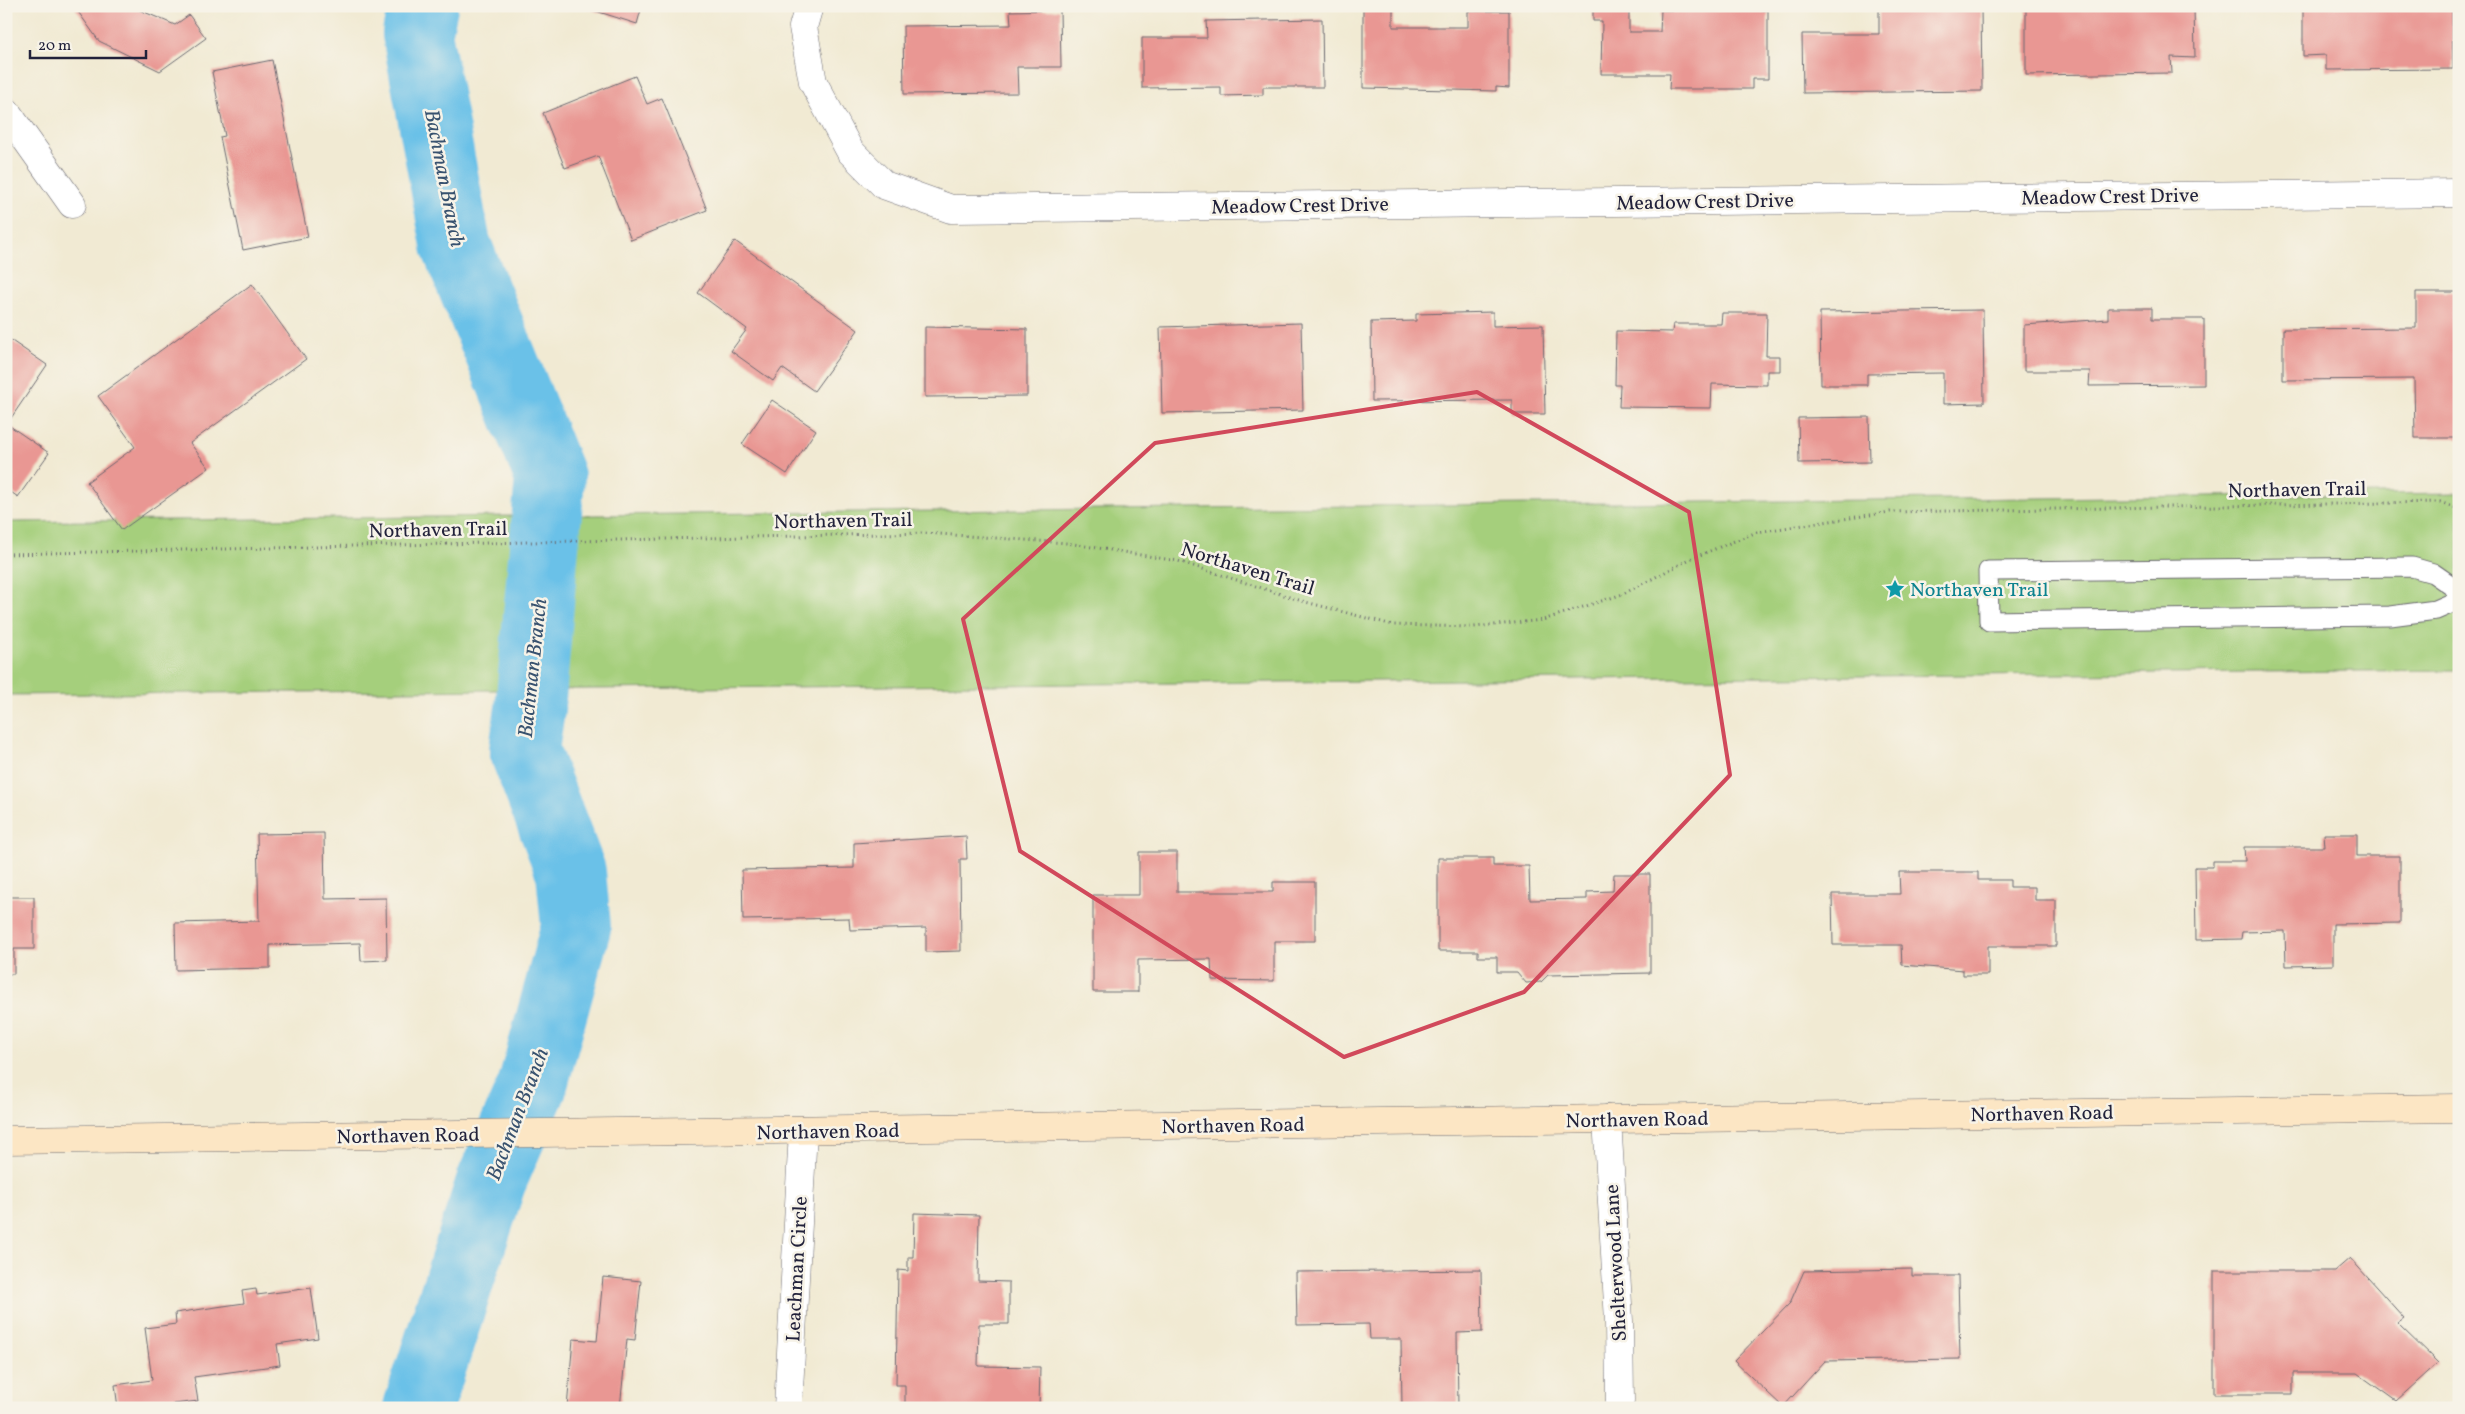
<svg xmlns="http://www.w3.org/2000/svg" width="2465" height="1414" viewBox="0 0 2465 1414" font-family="Vollkorn,serif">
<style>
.green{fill:#a5cf7b;stroke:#64785b}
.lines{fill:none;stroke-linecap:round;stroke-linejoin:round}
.river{stroke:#6bc1e8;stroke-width:70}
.building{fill:#e99793}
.lane-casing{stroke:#6a6870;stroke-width:21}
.street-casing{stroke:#6a6870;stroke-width:29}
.secondary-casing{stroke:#6a6870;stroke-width:29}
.path{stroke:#6a6870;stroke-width:3;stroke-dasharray:1 4;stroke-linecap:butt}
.lane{stroke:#fff;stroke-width:19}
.street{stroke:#fff;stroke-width:28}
.secondary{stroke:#fce6c4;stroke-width:28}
.marked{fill:none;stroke:#d1495b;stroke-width:4;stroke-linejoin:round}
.labels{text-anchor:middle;stroke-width:5;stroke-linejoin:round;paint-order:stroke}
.street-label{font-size:20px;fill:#22223b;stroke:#f7f3e8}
.culture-label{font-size:20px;fill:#0d838f;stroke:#f7f3e8;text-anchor:start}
.water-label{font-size:21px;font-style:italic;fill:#38526f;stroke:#f7f3e8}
</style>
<rect width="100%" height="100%" fill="#f7f3e8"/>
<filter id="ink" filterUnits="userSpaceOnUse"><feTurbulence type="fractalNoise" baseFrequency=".02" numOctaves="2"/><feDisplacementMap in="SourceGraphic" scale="10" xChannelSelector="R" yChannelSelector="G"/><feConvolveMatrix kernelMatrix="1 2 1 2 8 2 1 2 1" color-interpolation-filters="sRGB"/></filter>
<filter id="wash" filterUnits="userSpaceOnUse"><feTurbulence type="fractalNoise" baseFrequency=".0096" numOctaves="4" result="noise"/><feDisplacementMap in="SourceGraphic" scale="20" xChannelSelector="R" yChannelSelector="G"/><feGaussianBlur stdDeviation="1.12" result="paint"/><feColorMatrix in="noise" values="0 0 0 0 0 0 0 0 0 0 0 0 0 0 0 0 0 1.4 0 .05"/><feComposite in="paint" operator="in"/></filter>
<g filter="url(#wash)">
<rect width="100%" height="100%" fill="#f1ead3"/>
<path class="green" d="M2459,493V670L6,695V522Z"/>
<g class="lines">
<path class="river" d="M418,1408L491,1182L532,1087L576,927L571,872L524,750L530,709L550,477L456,245L417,34L423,6"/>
</g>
<g id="blocks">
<path class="building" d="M74,6H130L175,25L189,15L206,38L160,71L99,41Z
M580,6H642L637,24Z
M1363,6H1393V27H1468V11H1509V88L1496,87V91L1363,88Z
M1593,6H1629V32H1660L1661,10H1768V79H1752V89H1669L1670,74H1601L1602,21H1593Z
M1879,6H1981L1982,91L1803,93L1802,34H1879Z
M2026,6H2194L2195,58L2171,57L2172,73L2026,75Z
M2303,6H2452L2453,69L2326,70V55L2303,56Z
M1060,10L1061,67H1017L1018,93L904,94L903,26L1011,25L1010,11Z
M1322,19L1323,87H1263V95L1221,96V87L1142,88V38H1207L1206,21Z
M272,60L308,237L243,250L220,137L225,136L212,72Z
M635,76L647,104L662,98L707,210L631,240L598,156L565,168L543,113Z
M735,241L858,330L814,391L782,368L773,381L731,351L747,329L698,293Z
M252,284L306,359L190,443L209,468L122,530L87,482L135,447L98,396Z
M2416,292H2459V438H2415L2414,379L2283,380V329L2416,328Z
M2108,308H2152V319H2204V385L2089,386L2090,371H2024V325L2108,319Z
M1983,310L1984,403L1943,404V373L1867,374V385H1821L1820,312Z
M1493,312V326L1543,325L1545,414H1512V400L1372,401L1371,322L1416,321V314Z
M1722,313H1767L1766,356H1780V371H1767V385L1712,384L1711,408L1619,407L1620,385H1615L1616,331L1672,332L1673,324H1721Z
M1301,323L1303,410L1162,413L1160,327Z
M925,327L1027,329V396L925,397Z
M6,337L47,365L7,424L49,453L18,497L8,490L6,493Z
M772,400L816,430L787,474L742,444Z
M1869,417L1870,462L1799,463L1798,418Z
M324,833L325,899L386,898L387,960L361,961L360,943L270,945V968L176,970L175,923L259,921L257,834Z
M2324,834H2357V856H2400V923L2333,924V965L2286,966L2285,931L2242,932L2241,939L2196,940L2195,867H2213V861H2245L2244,847H2325Z
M966,836L967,859H960L961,951L926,952V928L850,930L849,918L743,920L742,870L854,868V843Z
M1139,852H1177V892H1273V882H1315V941H1274V981L1212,980L1211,959L1138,960V992H1093V895H1139Z
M1438,858H1493V866H1529L1530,900L1587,899V892L1613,891L1614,874H1650V973L1548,975L1541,982L1526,983L1517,972H1497V957H1478V951H1438Z
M1899,872H1978V880H2010V887H2035V900H2056V946H1988V975H1963V970L1902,965L1901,945H1833L1832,894H1900Z
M6,897H34V949H14V974H6Z
M914,1213L979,1215L978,1281L1009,1282V1324H979L978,1366L1040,1367L1039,1408H905V1385H896L898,1270L908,1271V1257H913Z
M2350,1258L2404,1318L2397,1323L2438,1363L2396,1401L2357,1373H2293V1394H2214V1271H2335Z
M1912,1269V1276H1958L1960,1359L1825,1361L1783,1407L1734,1361L1790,1303L1804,1271Z
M1481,1270L1482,1332L1457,1333L1458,1408H1402L1401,1339H1370L1369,1324L1297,1325L1296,1272Z
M603,1277L641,1281L635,1340L627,1339L620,1408H567L573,1339L597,1341Z
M311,1288L318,1338L277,1344L280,1365L194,1377L198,1401L174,1404L175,1408H118L115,1385L152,1380L145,1328L176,1324L175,1313L244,1303L242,1291L256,1289L257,1295Z"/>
</g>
</g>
<g filter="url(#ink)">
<use href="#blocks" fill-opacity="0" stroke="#6a6870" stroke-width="1"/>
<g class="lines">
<defs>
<path id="lane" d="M2459,591L2433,573L2412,567L1988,571L1989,621L2390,616L2436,610L2459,600"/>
<path id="street" d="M809,6L803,27L813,82L850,151L884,185L951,209L2459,193
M6,111L72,204
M1607,1119L1619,1321L1620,1401L1618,1408
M788,1408L803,1131"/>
<path id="secondary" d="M6,1140L2459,1108"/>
</defs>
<use href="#lane" class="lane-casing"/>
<use href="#street" class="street-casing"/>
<use href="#secondary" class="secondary-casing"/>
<path class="path" d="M6,554L925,533L1067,543L1178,561L1302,601L1393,625L1474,627L1543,620L1623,594L1690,559L1757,532L1890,512L2440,502L2459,509"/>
<use href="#lane" class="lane"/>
<use href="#street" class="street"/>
<use href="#secondary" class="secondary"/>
</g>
</g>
<path class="marked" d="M1477,392L1689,512L1730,775L1524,992L1344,1057L1020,851L963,619L1155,443Z"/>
<defs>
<symbol id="sight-bare" viewBox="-9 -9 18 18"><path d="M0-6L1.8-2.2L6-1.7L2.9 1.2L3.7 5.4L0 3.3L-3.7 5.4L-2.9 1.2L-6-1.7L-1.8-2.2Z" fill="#0f9aa8" stroke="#f7f3e8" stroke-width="2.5" paint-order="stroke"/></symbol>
</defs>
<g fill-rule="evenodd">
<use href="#sight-bare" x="1881" y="575" width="28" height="28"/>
</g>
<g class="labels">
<g class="street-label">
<text transform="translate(2110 196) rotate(-1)" y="7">Meadow Crest Drive</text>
<text transform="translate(1705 201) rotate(-1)" y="7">Meadow Crest Drive</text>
<text transform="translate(1300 205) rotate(-1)" y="7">Meadow Crest Drive</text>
<text transform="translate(2297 489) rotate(-1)" y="7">Northaven Trail</text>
<text transform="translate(843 520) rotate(-1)" y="7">Northaven Trail</text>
<text transform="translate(438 529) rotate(-1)" y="7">Northaven Trail</text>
<text transform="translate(1248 568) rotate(17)" y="7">Northaven Trail</text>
<text transform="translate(2042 1113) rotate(-1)" y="7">Northaven Road</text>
<text transform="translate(1637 1119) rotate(-1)" y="7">Northaven Road</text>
<text transform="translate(1233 1125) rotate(-1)" y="7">Northaven Road</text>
<text transform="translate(828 1131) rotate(-1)" y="7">Northaven Road</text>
<text transform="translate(408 1135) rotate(-1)" y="7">Northaven Road</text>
<text transform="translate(1615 1263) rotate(-93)" y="7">Shelterwood Lane</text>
<text transform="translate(796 1269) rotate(-87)" y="7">Leachman Circle</text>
</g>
<g class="culture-label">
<text x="1910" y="596">Northaven Trail</text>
</g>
<g class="water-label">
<text transform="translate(445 178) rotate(79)" y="7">Bachman Branch</text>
<text transform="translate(532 668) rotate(-84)" y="7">Bachman Branch</text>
<text transform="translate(517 1114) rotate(-69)" y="7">Bachman Branch</text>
</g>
</g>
<rect width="2465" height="1414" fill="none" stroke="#f7f3e8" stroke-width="25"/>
<path d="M30 50v8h116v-8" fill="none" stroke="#22223b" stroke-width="2.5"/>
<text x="38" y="50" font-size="15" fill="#22223b" stroke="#f7f3e8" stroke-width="4" paint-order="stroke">20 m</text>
</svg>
